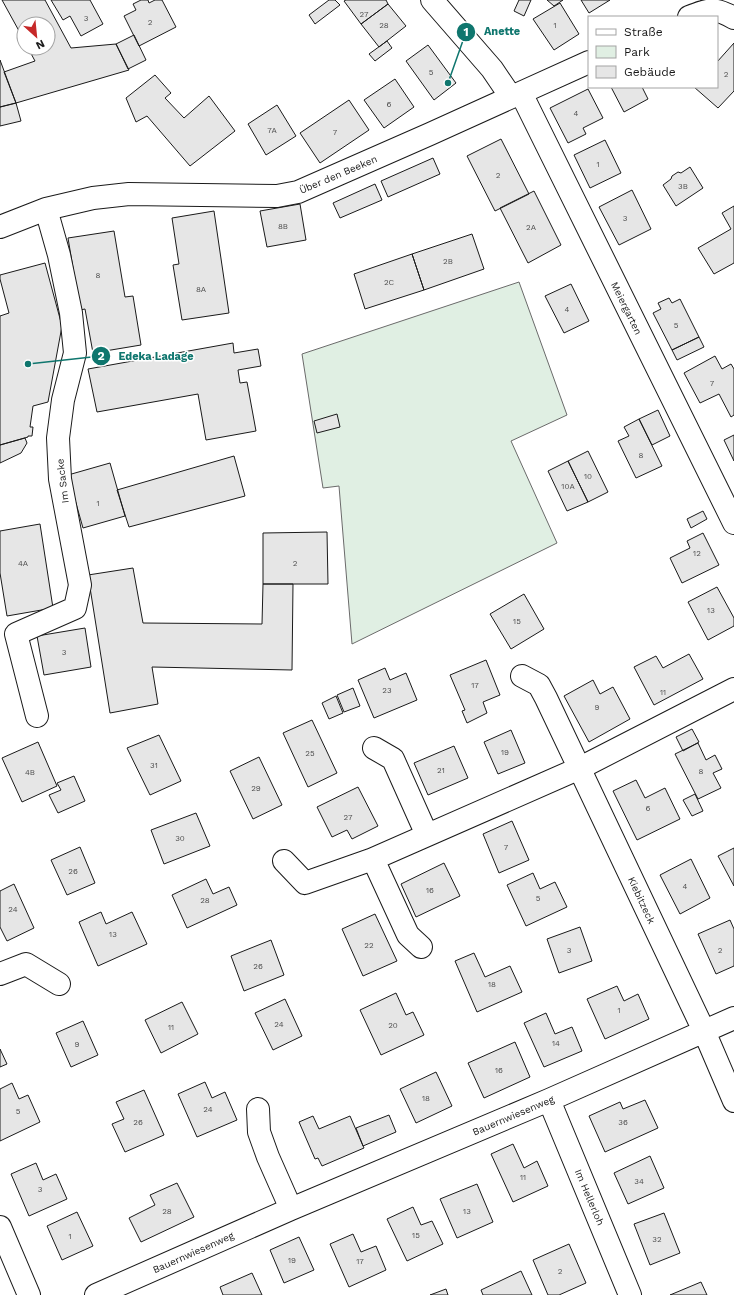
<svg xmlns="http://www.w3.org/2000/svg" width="734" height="1295" viewBox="0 0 734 1295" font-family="'Work Sans',sans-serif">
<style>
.green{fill:#e0efe3;stroke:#6a6a6a}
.building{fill:#e6e6e6;stroke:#1a1a1a}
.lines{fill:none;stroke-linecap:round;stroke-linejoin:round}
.minor-casing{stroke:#1a1a1a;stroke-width:24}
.minor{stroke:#fff;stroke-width:22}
.labels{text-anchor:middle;stroke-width:3;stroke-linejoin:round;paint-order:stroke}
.number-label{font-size:8px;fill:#4d4d4d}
.street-label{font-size:10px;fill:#1a1a1a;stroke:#fff}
.leader{fill:none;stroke:#0f766e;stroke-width:1.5}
.callout-dot{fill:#0f766e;stroke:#fff;stroke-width:1.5}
.mark-label{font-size:12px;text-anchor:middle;font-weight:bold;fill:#fff}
.callout-label{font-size:11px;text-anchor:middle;font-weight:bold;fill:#0f766e;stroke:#fff;stroke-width:3;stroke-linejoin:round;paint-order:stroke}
</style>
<rect width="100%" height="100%" fill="#fff"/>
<path class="green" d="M519,282L567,415L511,441L557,543L352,644L339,486L323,488L302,354Z"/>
<path class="building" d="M2,0H45L71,48L116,44L129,70L16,103L4,72L35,61L28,48H48V24H24V40Z
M51,0H90L103,24L81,36L70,16L63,20Z
M141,0H148L149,3L155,0H162L176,27L139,46L124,16L136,10L133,4Z
M329,0H335L340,5L315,24L309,15Z
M346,0H386L388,4L361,24L344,1Z
M519,0H531L524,16L514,11Z
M547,0H563L554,6Z
M581,0H610L589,13Z
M560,3L579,34L554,50L533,19Z
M388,4L406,26L379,47L361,24Z
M134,35L146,60L128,69L116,44Z
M387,41L392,48L375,61L369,54Z
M734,43V91L718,108L694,87H717V62Z
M428,45L456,83L434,100L406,61Z
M0,60L16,103L0,107Z
M155,75L171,93L165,98L184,118L209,96L235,131L190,166L147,116L136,122L126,98Z
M395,79L414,107L384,128L364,100Z
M611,87H642L648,99L624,112Z
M588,89L603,118L583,128L586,134L568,143L550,108Z
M349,100L369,130L320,163L300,133Z
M16,103L21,121L0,126V107Z
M277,105L296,136L266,155L248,124Z
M501,139L529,194L495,211L467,156Z
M605,140L621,173L590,188L574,155Z
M433,158L440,174L388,197L381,181Z
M690,167L703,188L676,206L663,185L671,179L672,176L678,172L681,173Z
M375,184L382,200L340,218L333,203Z
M632,190L651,229L619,245L599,207Z
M534,191L561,245L528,263L500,208Z
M300,204L306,240L267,247L260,211Z
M734,206V263L714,274L698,248L731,229L722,213Z
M214,211L229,313L182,320L173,265L179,264L172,218Z
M114,231L125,297L133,296L141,345L93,353L85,309L80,310L68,238Z
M472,234L484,269L424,290L412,254Z
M412,254L424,290L365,309L354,274Z
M45,263L62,326L48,402L33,406L30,427H33L32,436H28V437L0,445V316L9,313L0,279V275Z
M571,284L589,321L564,333L545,296Z
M669,298L672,303L680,299L699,337L672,350L653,313L661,309L658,303Z
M699,337L704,347L677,360L672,350Z
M233,343L234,353L258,349L261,366L238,370L240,383L247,382L256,431L206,440L198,394L97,412L88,369Z
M715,356L722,369L731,364L734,369V415L731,417L719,394L700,403L684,373Z
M658,410L670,436L652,445L639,419Z
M337,414L340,427L317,433L314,421Z
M639,419L662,466L636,478L618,441L629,436L624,427Z
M734,435V461L724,440Z
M25,438L27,443L21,453L0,463V445Z
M588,451L608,492L588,502L568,461Z
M234,456L245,496L129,527L117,490Z
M568,461L588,502L567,511L548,471Z
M110,463L125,516L83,528L68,475Z
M703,511L707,519L691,528L687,519Z
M40,524L53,608L7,616L0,573V531Z
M327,532L328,584H263V533Z
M703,533L719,565L682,583L670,558L690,548L687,541Z
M133,568L143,623L262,624L263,584H293L292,670L152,667L158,704L110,713L88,575Z
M717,587L734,618V626L708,640L688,602Z
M524,594L544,629L511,649L490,614Z
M85,628L91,667L44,675L37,636Z
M689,654L703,679L654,705L634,667L656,656L663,668Z
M486,660L500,695L483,702L487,713L467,723L462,711L465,710L450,675Z
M385,668L390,680L406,673L417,700L374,718L358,680Z
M593,680L600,694L613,687L630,719L589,742L564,696Z
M353,688L360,706L344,712L337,695Z
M336,696L343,713L329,719L322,703Z
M312,720L337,773L308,787L283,733Z
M692,729L699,742L683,751L676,737Z
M511,730L525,763L498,774L484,742Z
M159,735L181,781L150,795L127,748Z
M38,742L57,786L22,802L2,758Z
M698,743L706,760L715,755L722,769L713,773L721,788L698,799L675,754Z
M454,746L468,778L428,795L414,763Z
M259,757L282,805L253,819L230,771Z
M74,776L85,801L58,813L49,795L61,790L57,783Z
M636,780L645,798L665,788L680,819L637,840L613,791Z
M358,787L378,826L352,839L347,830L332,837L317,807Z
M695,794L703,811L692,816L683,800Z
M196,813L210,846L164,864L151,830Z
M512,821L529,860L499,873L483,834Z
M80,847L95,883L67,895L51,860Z
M734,848V886L718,856Z
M691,859L710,898L680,914L660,875Z
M444,863L460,896L416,917L401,884Z
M533,873L540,889L555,882L567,907L526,926L507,885Z
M206,879L213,894L229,887L237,905L187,928L172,895Z
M14,884L34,928L7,941L0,927V891Z
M101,912L106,924L132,912L147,944L98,966L79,922Z
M375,914L397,961L363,976L342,929Z
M730,920L734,929V966L716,974L698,934Z
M580,927L592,961L559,973L547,939Z
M271,940L284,975L244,991L231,956Z
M474,953L485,977L510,966L522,992L477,1012L455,961Z
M617,986L624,1001L638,994L649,1019L605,1039L587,999Z
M396,993L406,1015L413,1012L424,1035L381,1055L360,1010Z
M285,999L302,1036L273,1050L255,1013Z
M182,1002L198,1034L161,1053L145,1020Z
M546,1013L555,1034L572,1027L582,1051L544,1067L524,1023Z
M83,1021L98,1055L71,1067L56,1033Z
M515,1042L530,1077L484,1098L468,1063Z
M0,1049L7,1064L0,1067Z
M436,1072L452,1106L416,1123L400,1089Z
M205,1082L212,1098L225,1092L237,1120L197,1137L178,1094Z
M12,1083L19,1099L28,1095L40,1122L0,1141V1089Z
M144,1090L164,1135L125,1152L112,1124L124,1119L116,1102Z
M645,1100L658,1128L605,1152L589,1116L620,1102L623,1109Z
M389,1115L396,1132L363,1146L356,1128Z
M313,1116L319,1129L350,1116L364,1148L322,1166L318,1158L315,1159L299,1122Z
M513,1144L524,1168L537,1161L548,1186L513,1202L491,1154Z
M650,1156L664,1188L628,1204L614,1173Z
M36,1163L43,1180L56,1174L67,1199L29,1216L11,1174Z
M177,1183L194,1217L141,1242L129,1218L155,1205L150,1195Z
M477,1184L493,1222L457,1238L440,1199Z
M413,1207L421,1225L432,1221L443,1244L407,1261L387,1219Z
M77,1212L93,1246L62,1260L47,1226Z
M664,1213L680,1253L650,1265L634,1224Z
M353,1234L361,1252L376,1246L386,1270L349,1287L330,1244Z
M299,1237L314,1270L284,1283L270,1250Z
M569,1244L586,1283L559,1295H548L533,1260Z
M521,1271L532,1295H483L481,1290Z
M252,1273L262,1295H223L220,1287Z
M701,1282L707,1295H670Z
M446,1289L448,1295H430Z"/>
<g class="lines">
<defs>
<path id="minor" d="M432,0L492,69L511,97
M689,17C709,9 714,7 734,18
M521,93L734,523
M0,227L46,209L93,198L129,194L277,196L298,192L430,134L589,62
M522,676L539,685L546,698L704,1031L734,1101
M37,716L16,634L75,608L80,585L60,479L58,438L63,400L75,353L71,313L59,255L46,209
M374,748L393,759L427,835
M373,859L408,935L421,947
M284,861L305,883L373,859L580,768L734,689
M0,974L26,964L59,984
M549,1100L630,1295
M258,1109L259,1132L268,1157L291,1209
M0,1227L29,1295
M96,1295L291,1209L549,1100L734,1018"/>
</defs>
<use href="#minor" class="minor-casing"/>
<use href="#minor" class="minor"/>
</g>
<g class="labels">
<g class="number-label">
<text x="364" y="17">27</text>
<text x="86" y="21">3</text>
<text x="150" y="25">2</text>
<text x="384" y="28">28</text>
<text x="555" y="28">1</text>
<text x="431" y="75">5</text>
<text x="726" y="77">2</text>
<text x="389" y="107">6</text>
<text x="576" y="116">4</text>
<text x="272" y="133">7A</text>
<text x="335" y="135">7</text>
<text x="598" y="167">1</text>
<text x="498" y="178">2</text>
<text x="683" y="189">3B</text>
<text x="625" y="221">3</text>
<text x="283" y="229">8B</text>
<text x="531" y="230">2A</text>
<text x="448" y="264">2B</text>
<text x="98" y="278">8</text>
<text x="389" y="285">2C</text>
<text x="201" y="292">8A</text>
<text x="567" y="312">4</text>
<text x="676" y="328">5</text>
<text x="712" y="386">7</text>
<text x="641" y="458">8</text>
<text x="588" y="479">10</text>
<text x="568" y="489">10A</text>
<text x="98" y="506">1</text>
<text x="697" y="556">12</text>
<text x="23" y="566">4A</text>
<text x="295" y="566">2</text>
<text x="711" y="613">13</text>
<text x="517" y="624">15</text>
<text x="64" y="655">3</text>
<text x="475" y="688">17</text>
<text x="387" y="693">23</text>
<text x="663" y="695">11</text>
<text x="597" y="710">9</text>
<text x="505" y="755">19</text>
<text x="310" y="756">25</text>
<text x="154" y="768">31</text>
<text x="441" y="773">21</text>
<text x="701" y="774">8</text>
<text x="30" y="775">4B</text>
<text x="256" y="791">29</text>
<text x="648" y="811">6</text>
<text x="348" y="820">27</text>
<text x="180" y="841">30</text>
<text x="506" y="850">7</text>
<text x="73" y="874">26</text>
<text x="685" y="889">4</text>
<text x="430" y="893">16</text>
<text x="538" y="901">5</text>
<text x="205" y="903">28</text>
<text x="13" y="912">24</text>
<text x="113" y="937">13</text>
<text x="369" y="948">22</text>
<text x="569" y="953">3</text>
<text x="720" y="953">2</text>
<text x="258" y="969">26</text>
<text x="492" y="987">18</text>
<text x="619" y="1013">1</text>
<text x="279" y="1027">24</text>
<text x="393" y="1028">20</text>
<text x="171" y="1030">11</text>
<text x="556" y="1046">14</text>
<text x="77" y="1047">9</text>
<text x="499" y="1073">16</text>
<text x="426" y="1101">18</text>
<text x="208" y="1112">24</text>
<text x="18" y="1114">5</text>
<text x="138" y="1125">26</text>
<text x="623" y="1125">36</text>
<text x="523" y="1180">11</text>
<text x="639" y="1184">34</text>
<text x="40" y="1192">3</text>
<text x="167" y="1214">28</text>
<text x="467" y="1214">13</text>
<text x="416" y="1238">15</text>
<text x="70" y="1239">1</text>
<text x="657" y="1242">32</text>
<text x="292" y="1263">19</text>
<text x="360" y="1264">17</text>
<text x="560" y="1274">2</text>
</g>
<g class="street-label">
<text transform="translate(338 174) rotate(-23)" y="4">Über den Beeken</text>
<text transform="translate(627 308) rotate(64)" y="4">Meiergarten</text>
<text transform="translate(62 481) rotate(-97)" y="4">Im Sacke</text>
<text transform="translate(642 900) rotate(65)" y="4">Kiebitzeck</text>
<text transform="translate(513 1115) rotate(-23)" y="4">Bauernwiesenweg</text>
<text transform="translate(590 1197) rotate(67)" y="4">Im Hellerloh</text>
<text transform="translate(193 1252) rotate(-24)" y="4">Bauernwiesenweg</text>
</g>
</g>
<path class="leader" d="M448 83L466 32M28 364L101 356"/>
<g class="callout-dot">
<circle cx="448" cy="83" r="4"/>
<circle cx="28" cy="364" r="4"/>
<circle cx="466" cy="32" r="10"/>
<circle cx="101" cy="356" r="10"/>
</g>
<g class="mark-label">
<text x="466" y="36">1</text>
<text x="101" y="360">2</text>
</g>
<g class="callout-label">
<text x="502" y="35">Anette</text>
<text x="156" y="360">Edeka Ladage</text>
</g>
<rect x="588" y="16" width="130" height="72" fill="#ffffff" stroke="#a3a3a3"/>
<rect x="596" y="29" width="20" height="6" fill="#ffffff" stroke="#a3a3a3"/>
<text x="624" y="36" font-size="12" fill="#1a1a1a">Straße</text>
<rect x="596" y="46" width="20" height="12" fill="#e0efe3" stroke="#a3a3a3"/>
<text x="624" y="56" font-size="12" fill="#1a1a1a">Park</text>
<rect x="596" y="66" width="20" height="12" fill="#e6e6e6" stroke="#a3a3a3"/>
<text x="624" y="76" font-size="12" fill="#1a1a1a">Gebäude</text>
<g transform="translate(36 36) rotate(153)"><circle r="19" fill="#ffffff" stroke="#a3a3a3"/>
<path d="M0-3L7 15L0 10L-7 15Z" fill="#c62828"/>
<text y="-6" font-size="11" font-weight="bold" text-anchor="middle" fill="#1a1a1a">N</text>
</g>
</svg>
